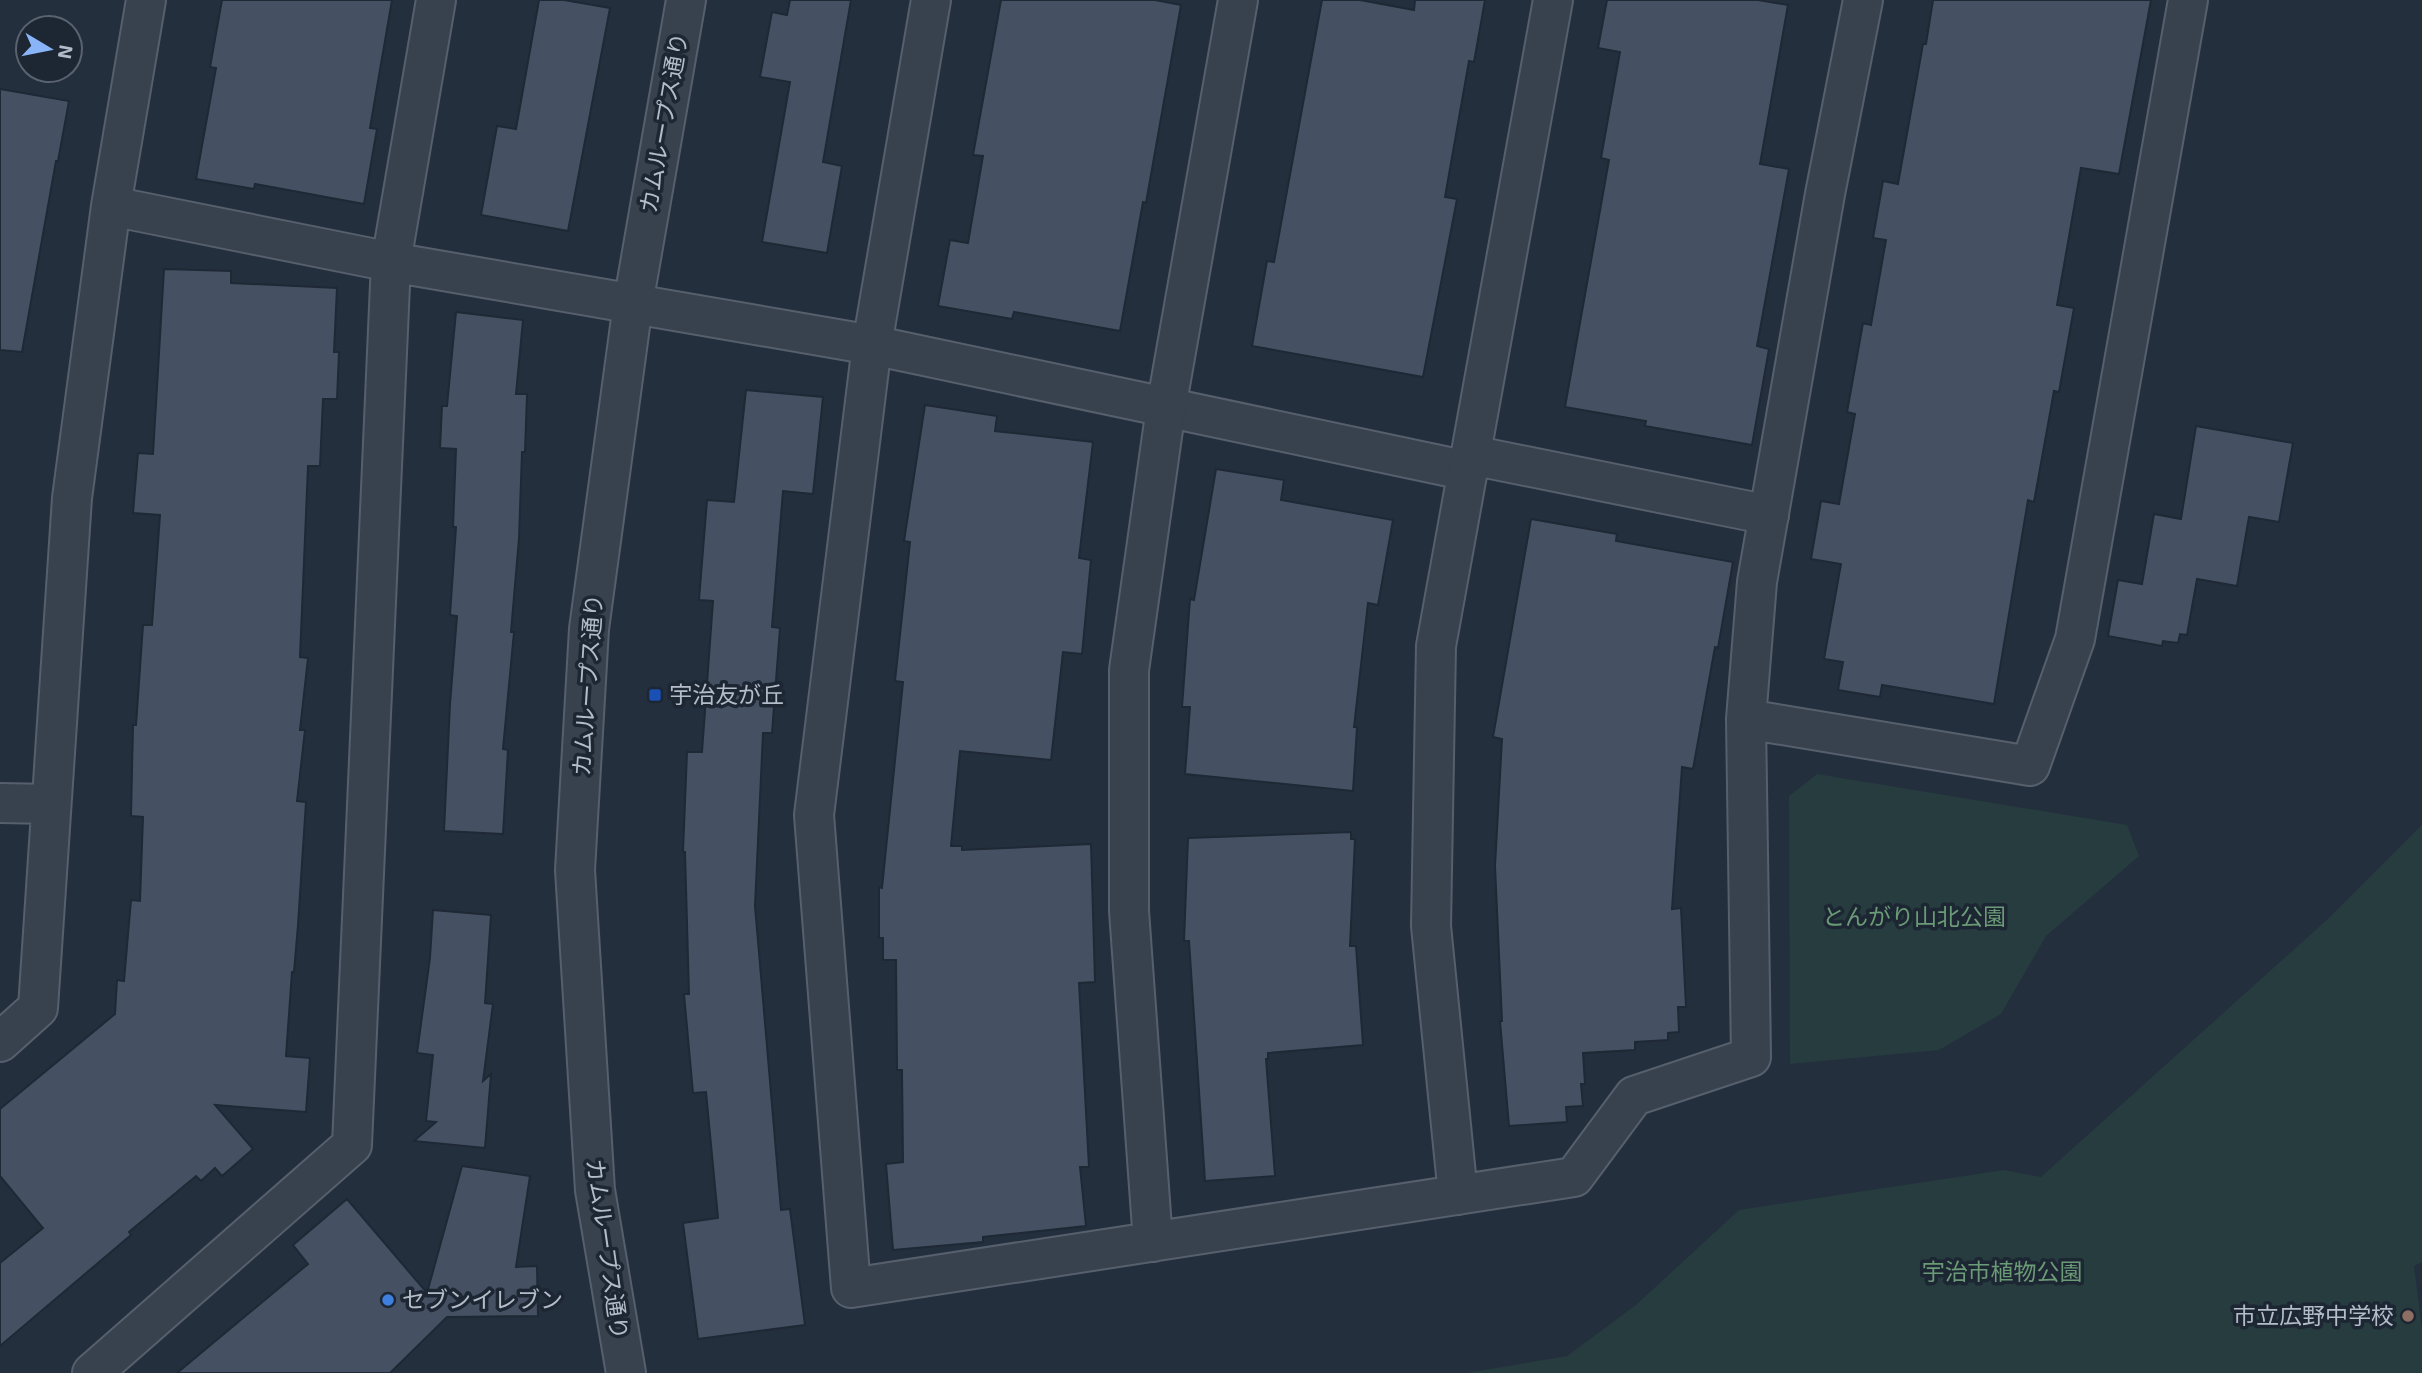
<svg xmlns="http://www.w3.org/2000/svg" width="2422" height="1373" viewBox="0 0 2422 1373" font-family="'Exo 2','Noto Sans JP',sans-serif">
<style>
.green{fill:#263c3f}
.building{fill:#455162;stroke:#1f2835;stroke-width:2}
.lines{fill:none;stroke-linecap:round;stroke-linejoin:round}
.pedestrian-casing{stroke:#565f6c;stroke-width:42}
.minor-casing{stroke:#565f6c;stroke-width:42}
.tertiary-casing{stroke:#565f6c;stroke-width:42}
.pedestrian{stroke:#38414e;stroke-width:38}
.minor{stroke:#38414e;stroke-width:38}
.tertiary{stroke:#38414e;stroke-width:38}
.transit-dot{fill:#1a4fb4;stroke:#1d2633;stroke-width:2.5}
.shop-dot{fill:#3f7fe0;stroke:#1d2633;stroke-width:2.5}
.education-dot{fill:#8d6e63;stroke:#1d2633;stroke-width:2.5}
.labels{text-anchor:middle;stroke-width:7;stroke-linejoin:round;paint-order:stroke}
.street-label{font-size:23px;fill:#b4bcc9;stroke:#1d2633}
.poi-label{font-size:23px;fill:#b4bcc9;stroke:#1d2633;text-anchor:start}
.park-label{font-size:23px;fill:#6b9a76;stroke:#1d2633}
</style>
<rect width="100%" height="100%" fill="#242f3e"/>
<path class="green" d="M1817,774L2127,825L2139,856L2046,936L2001,1014L1939,1050L1790,1064L1789,796Z
M2422,825V1262L2414,1266L2422,1329V1373H1467L1567,1356L1636,1305L1739,1210L2004,1170L2041,1177L2329,918Z"/>
<path class="building" d="M222,0H392L370,128L377,129L364,204L255,184L254,189L196,179L216,68L210,67Z
M539,0H564L610,8L568,231L481,215L497,126L516,129Z
M790,0H851L823,162L842,166L827,253L762,242L790,82L760,77L772,12L787,15Z
M1001,0H1155L1181,5L1146,203L1143,202L1120,331L1014,312L1012,319L938,306L950,240L968,243L983,156L973,155Z
M1322,0H1360L1414,10L1415,0H1485L1474,62L1469,61L1445,197L1457,199L1423,377L1252,346L1267,261L1274,262Z
M1607,0H1758L1788,5L1760,164L1789,169L1757,346L1769,349L1752,445L1645,426L1646,421L1565,407L1609,160L1601,158L1620,52L1598,48Z
M1933,0H2151L2119,174L2081,168L2057,305L2074,308L2059,392L2054,391L2034,502L2028,500L1994,704L1882,685L1880,697L1838,690L1843,662L1824,659L1841,564L1811,559L1821,501L1839,504L1855,414L1847,412L1863,323L1871,325L1886,240L1873,238L1883,181L1898,184L1923,44H1926Z
M0,89L69,101L58,161H56L22,352L0,350Z
M164,269L231,271V283L337,288L334,352H339L337,399H323L320,466H308L300,657L308,658L300,730H305L297,801L306,802L298,925L294,972H292L286,1056L310,1058L306,1112L215,1105L253,1149L222,1176L215,1168L201,1181L196,1176L129,1232L131,1235L0,1346V1263L43,1228L0,1176V1109L115,1014L117,980L124,981L131,900L140,901L143,817L131,816L133,725H136L143,625H152L160,515L133,513L138,453L153,454Z
M456,312L523,320L516,394H527L525,452H522L519,538L511,632H514L503,749L508,750L503,834L444,831L450,704L457,616L450,615L456,527H453L456,449L440,448L442,406H447Z
M746,390L823,397L813,494L783,491L772,627L780,628L772,733H763L755,906L781,1210L790,1209L805,1325L698,1339L683,1223L718,1218L706,1092L693,1093L684,994H689L685,852H683L687,752H702L713,601L699,600L707,500L734,502Z
M925,405L997,416L995,431L1093,442L1079,558L1091,560L1082,654L1063,652L1051,760L960,751L951,846H962V850L1091,844L1095,982L1079,983L1089,1167H1080L1086,1226L983,1237V1242L893,1250L886,1164L903,1162L902,1070H897L896,960H883V938H879V887L882,888L903,682L895,681L910,542L904,541Z
M2196,426L2293,443L2279,522L2249,517L2237,586L2197,579L2187,635L2180,634L2178,643L2163,641L2162,646L2108,636L2118,580L2142,584L2154,514L2181,519Z
M1216,469L1284,480L1281,500L1393,520L1378,605L1368,603L1354,727H1357L1353,791L1185,774L1190,707H1182L1190,599L1194,600Z
M1531,519L1617,534L1616,541L1733,562L1718,648L1715,647L1693,769L1682,767L1672,909L1681,908L1686,1007H1678L1679,1032L1668,1033V1040L1635,1042V1050L1583,1053L1585,1084H1581L1583,1106L1566,1107L1567,1122L1509,1126L1500,1021H1502L1495,866L1502,739L1493,737Z
M1351,832V839H1355L1350,946H1356L1363,1045L1268,1053V1059H1266L1275,1176L1205,1181L1189,941H1184L1188,838Z
M433,910L491,915L485,1003L493,1004L483,1081L491,1074L485,1148L414,1141L436,1122L426,1121L433,1055L417,1053L430,958Z
M462,1166L530,1176L516,1267L537,1266L538,1316L447,1317L390,1373H177L308,1264L293,1245L347,1199L427,1293Z"/>
<g class="lines">
<defs>
<path id="pedestrian" d="M872,345L1468,471
M1471,455L1769,515"/>
<path id="minor" d="M931,0L872,345L814,815L851,1288L1574,1177L1634,1096L1751,1057L1746,719L1757,582L1825,194L1863,0
M111,206L391,262L872,345
M1746,719L2030,766L2075,639L2188,0
M0,803L51,804
M0,1042L38,1008L72,498L111,206L146,0
M1458,1195L1431,926L1436,646L1553,0
M1153,1242L1129,911V670L1166,408L1238,0
M92,1373L352,1145L391,262L436,0"/>
<path id="tertiary" d="M626,1373L595,1190L575,870L589,629L633,304L686,0"/>
</defs>
<use href="#pedestrian" class="pedestrian-casing"/>
<use href="#minor" class="minor-casing"/>
<use href="#tertiary" class="tertiary-casing"/>
<use href="#pedestrian" class="pedestrian"/>
<use href="#minor" class="minor"/>
<use href="#tertiary" class="tertiary"/>
</g>
<rect class="transit-dot" x="648" y="688" width="14" height="14" rx="3.5"/>
<circle class="shop-dot" cx="388" cy="1300" r="7"/>
<circle class="education-dot" cx="2408" cy="1316" r="7"/>
<g class="labels">
<g class="street-label">
<text transform="translate(664 123) rotate(-80)" y="8">カムループス通り</text>
<text transform="translate(588 685) rotate(-86)" y="8">カムループス通り</text>
<text transform="translate(607 1249) rotate(82)" y="8">カムループス通り</text>
</g>
<g class="poi-label">
<text x="669" y="703">宇治友が丘</text>
<text x="402" y="1308">セブンイレブン</text>
<text x="2394" y="1324" text-anchor="end">市立広野中学校</text>
</g>
<g class="park-label">
<text x="1914" y="925">とんがり山北公園</text>
<text x="2002" y="1280">宇治市植物公園</text>
</g>
</g>
<g transform="translate(49 49) rotate(100)"><circle r="33" fill="#1d2633" stroke="#59626f" stroke-width="2"/>
<path d="M0-5L12 26L0 18L-12 26Z" fill="#8ab4f8"/>
<text y="-10" font-size="19" font-weight="bold" text-anchor="middle" fill="#b4bcc9">N</text>
</g>
</svg>
